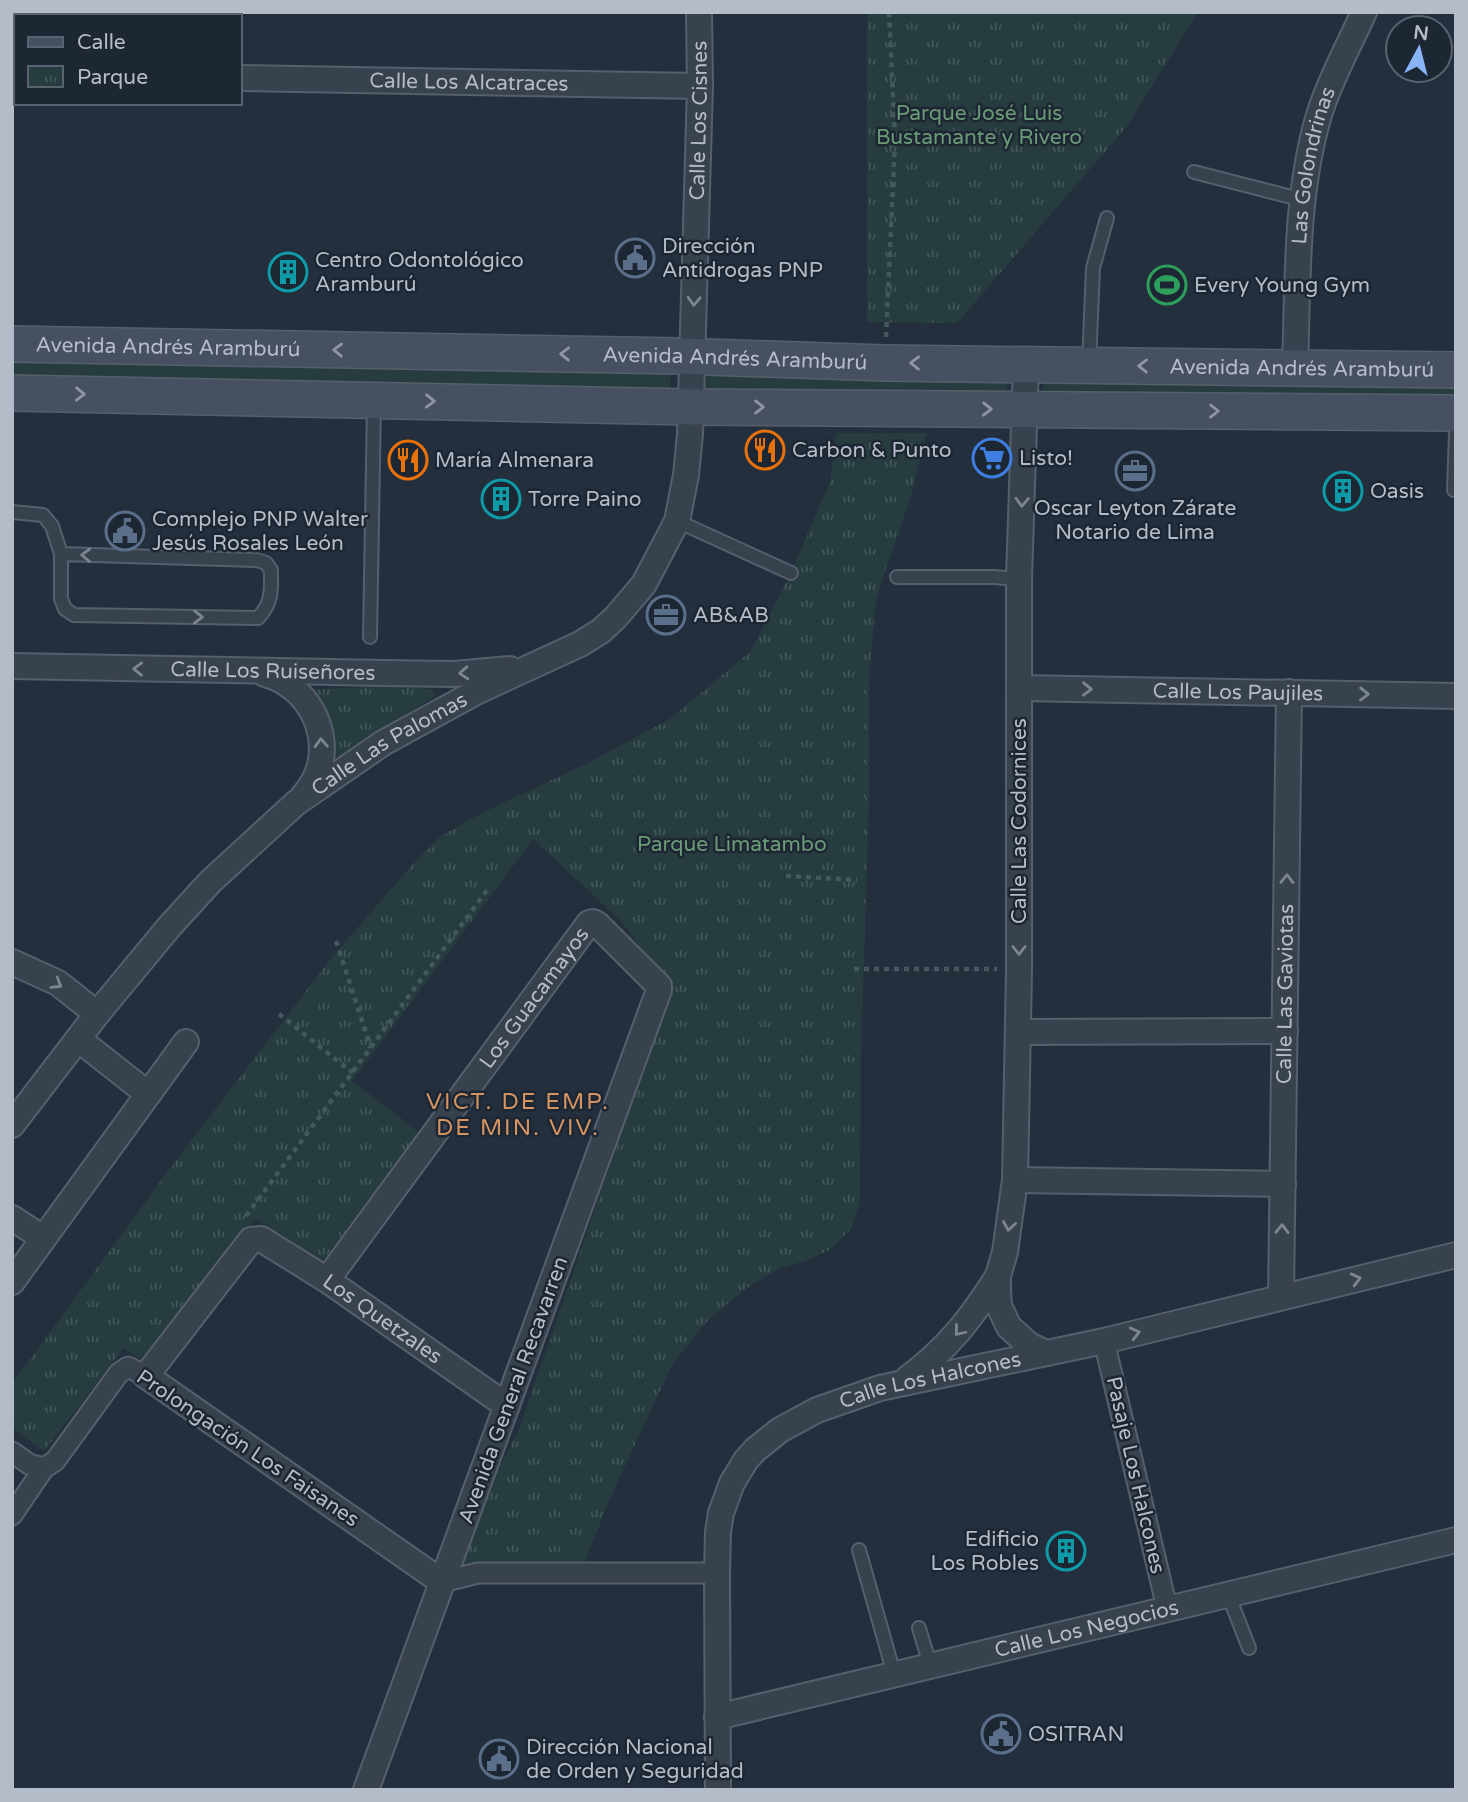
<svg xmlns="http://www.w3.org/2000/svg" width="1468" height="1802" viewBox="0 0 1468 1802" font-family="'Varela Round',sans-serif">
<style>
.grass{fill:#263c3f}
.park{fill:url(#park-tufts)}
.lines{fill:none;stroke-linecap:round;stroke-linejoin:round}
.service-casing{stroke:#565f6c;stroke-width:16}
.pedestrian-casing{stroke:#565f6c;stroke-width:23}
.minor-casing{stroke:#565f6c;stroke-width:28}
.secondary-casing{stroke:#565f6c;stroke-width:38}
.path{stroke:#44595c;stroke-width:4.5;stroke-dasharray:5 5;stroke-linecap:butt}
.service{stroke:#38414e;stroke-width:12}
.pedestrian{stroke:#38414e;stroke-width:19}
.minor{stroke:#38414e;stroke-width:24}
.secondary{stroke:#465061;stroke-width:35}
.oneway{stroke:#7c8592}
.oneway2{stroke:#8e96a5}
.labels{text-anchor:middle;stroke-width:5;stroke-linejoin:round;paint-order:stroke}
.street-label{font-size:21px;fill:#b4bcc9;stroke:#1d2633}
.park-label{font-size:21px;fill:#6b9a76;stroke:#1d2633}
.poi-label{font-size:21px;fill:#b4bcc9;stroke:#1d2633;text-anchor:start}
.neighbourhood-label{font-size:23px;letter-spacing:2px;fill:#d59563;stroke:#1d2633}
</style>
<defs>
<pattern id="park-tufts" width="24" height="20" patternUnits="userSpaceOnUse" patternTransform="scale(1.75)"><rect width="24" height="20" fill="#263c3f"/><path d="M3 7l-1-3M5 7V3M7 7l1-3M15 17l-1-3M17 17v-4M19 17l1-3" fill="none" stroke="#435659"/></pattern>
</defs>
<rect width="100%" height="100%" fill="#242f3e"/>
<path class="grass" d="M12,354L670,366L671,396L12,384Z
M708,367L1008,370L1007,400L703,398Z
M1045,369L1456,375V403L1042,401Z"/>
<path class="park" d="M867,12H1198L1127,126L957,323L867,322Z
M836,433H927L910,499L876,599L869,676V802L861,1051L860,1201L852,1228L830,1250L807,1260L779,1269L748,1287L709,1319L673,1363L611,1496L580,1574L442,1582L520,1427L671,988L621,921L533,839L352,1081L420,1133L322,1262L256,1219L143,1361L124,1348L44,1451L12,1428V1384L174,1163L333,956L414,863L441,836L486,811L584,765L670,719L751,651L791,573L830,482Z
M384,686L431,689L434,692L435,696L342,756L338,757L332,752L330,720L309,690Z"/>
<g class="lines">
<defs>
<path id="service" d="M1194,172L1303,200
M1089,363L1093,268L1107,218
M1454,490L1456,433
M12,512L43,515L52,526L61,554V599L65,609L74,615L258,618C273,602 271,590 271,570L266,563L257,560L61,554
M677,521L791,573
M897,577H993L1019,579
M370,637L374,404
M859,1550L894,1674
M1228,1594L1249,1648
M919,1628L930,1665"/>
<path id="pedestrian" d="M1104,1341L1167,1608
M12,1452L29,1464L44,1468
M12,1515L44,1468L55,1461L119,1373L128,1367L146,1376
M442,1582L478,1573H717"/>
<g id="minor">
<path d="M23,16L25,12"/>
<path d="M12,42L16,34"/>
<path d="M12,75L16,74"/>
<path id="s1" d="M240,78L700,86"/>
<path d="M1026,364L1019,579V969L1015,1180L1005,1252L998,1276V1290L999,1306L1009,1327L1029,1345L1046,1353"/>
<path id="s2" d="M1295,369C1298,285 1295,196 1319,115C1330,79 1349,46 1364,12"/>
<path id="s3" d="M12,666L383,673L454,674L510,669"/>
<path d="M265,674C317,688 341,754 304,795"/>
<path id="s4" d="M1019,688L1456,696"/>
<path d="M12,962L58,983L97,1014"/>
<path d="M1018,1032L1285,1031"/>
<path d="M78,1039L148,1094"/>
<path id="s5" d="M12,1125L97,1014L169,927L210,882L296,803L383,743L478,691L580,644L601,631L616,617L644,584L677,521L686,475L690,434L700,86L699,12"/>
<path d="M1015,1180L1283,1184"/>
<path d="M12,1218L43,1238"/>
<path id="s6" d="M327,1280L589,923L593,922L597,924L659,986V990L366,1790"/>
<path d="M12,1282L186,1042"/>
<path id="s7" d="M1281,1297L1289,692"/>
<path d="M907,1379C948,1348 970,1320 998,1276"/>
<path id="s8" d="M442,1582L146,1376L251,1240L261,1239L327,1280L507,1406"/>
<path id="s9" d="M717,1717L1456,1540"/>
<path id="s10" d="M718,1790L717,1573L718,1532L721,1513L732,1483L746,1460L755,1450L780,1430L817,1410L880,1388L1104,1341L1456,1255"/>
</g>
<g id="secondary">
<path id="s11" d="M12,344L679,356L885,363L1456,370"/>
<path d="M12,393L691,407L1456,413"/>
</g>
</defs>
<use href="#service" class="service-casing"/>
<use href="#pedestrian" class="pedestrian-casing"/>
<use href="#minor" class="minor-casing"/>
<use href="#secondary" class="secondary-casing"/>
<path class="path" d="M886,337L895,142L889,12
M786,876L857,880
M336,941L371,1048
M854,969H997
M279,1014L353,1073
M246,1216L488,889"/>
<use href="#service" class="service"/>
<use href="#pedestrian" class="pedestrian"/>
<use href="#minor" class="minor"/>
<use href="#secondary" class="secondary"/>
</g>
<defs><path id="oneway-chevron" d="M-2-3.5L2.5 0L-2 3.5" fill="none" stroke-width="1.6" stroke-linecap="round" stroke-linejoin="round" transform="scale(1.75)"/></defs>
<g class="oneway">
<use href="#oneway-chevron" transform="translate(694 301) rotate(92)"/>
<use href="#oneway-chevron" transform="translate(1022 502) rotate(92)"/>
<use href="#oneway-chevron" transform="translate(86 555) rotate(-178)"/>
<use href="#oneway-chevron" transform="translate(198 617) rotate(1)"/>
<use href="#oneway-chevron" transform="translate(138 669) rotate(-179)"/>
<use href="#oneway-chevron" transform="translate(464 673) rotate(176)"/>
<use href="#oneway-chevron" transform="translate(1087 689) rotate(1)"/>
<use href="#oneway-chevron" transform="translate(1364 694) rotate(1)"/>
<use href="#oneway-chevron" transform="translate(321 743) rotate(-93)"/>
<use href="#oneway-chevron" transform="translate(1287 879) rotate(-89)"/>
<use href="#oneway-chevron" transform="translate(1019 950) rotate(90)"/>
<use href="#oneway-chevron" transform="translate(57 984) rotate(31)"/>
<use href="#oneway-chevron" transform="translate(1009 1226) rotate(99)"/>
<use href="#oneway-chevron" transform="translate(1282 1229) rotate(-89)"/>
<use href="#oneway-chevron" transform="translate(1356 1279) rotate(-14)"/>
<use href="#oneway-chevron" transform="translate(959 1331) rotate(130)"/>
<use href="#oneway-chevron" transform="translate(1135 1333) rotate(-14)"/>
</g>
<g class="oneway2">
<use href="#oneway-chevron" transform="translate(338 350) rotate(-179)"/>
<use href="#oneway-chevron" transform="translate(565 354) rotate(-179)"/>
<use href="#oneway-chevron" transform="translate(915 363) rotate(-179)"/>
<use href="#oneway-chevron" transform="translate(1143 366) rotate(-179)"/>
<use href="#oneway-chevron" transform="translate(80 394) rotate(1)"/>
<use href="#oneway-chevron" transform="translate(430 401) rotate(1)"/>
<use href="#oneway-chevron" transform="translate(759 407)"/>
<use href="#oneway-chevron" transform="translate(987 409) rotate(1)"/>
<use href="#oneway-chevron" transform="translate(1214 411)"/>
</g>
<defs>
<symbol id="civic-ring" viewBox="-11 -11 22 22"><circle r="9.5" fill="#1d2633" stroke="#5c6f8a" stroke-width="1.5"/><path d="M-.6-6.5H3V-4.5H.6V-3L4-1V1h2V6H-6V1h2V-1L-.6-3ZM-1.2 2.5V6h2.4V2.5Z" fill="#5c6f8a"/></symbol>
<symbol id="building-ring" viewBox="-11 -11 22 22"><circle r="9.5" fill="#1d2633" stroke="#0f9aa8" stroke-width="1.5"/><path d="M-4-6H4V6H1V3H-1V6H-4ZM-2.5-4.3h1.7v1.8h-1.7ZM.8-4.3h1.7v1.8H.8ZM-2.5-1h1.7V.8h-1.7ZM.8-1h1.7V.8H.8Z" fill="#0f9aa8"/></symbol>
<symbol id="stadium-ring" viewBox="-11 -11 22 22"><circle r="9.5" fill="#1d2633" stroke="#2e9e5b" stroke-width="1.5"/><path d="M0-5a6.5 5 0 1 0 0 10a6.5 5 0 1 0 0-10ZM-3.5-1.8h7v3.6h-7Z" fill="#2e9e5b"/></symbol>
<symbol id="restaurant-ring" viewBox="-11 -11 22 22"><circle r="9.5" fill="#1d2633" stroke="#e8710a" stroke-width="1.5"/><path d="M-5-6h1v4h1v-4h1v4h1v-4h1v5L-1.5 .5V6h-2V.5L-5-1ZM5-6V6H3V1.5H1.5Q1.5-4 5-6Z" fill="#e8710a"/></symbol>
<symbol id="supermarket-ring" viewBox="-11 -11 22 22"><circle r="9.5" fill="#1d2633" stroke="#3f7fe0" stroke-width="1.5"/><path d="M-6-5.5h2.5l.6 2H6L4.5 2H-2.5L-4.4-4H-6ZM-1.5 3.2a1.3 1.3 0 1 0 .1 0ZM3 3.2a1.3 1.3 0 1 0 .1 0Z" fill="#3f7fe0"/></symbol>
<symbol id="office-ring" viewBox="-11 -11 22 22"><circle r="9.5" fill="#1d2633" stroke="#5c6f8a" stroke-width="1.5"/><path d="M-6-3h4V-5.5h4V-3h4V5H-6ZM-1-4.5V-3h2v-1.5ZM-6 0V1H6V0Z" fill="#5c6f8a"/></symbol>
</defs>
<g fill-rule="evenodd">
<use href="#civic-ring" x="613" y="236" width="44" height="44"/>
<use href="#building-ring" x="266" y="250" width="44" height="44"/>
<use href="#stadium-ring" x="1145" y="263" width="44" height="44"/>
<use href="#restaurant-ring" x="743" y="428" width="44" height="44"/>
<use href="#supermarket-ring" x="970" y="436" width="44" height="44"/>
<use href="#restaurant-ring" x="386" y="438" width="44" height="44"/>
<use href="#office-ring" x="1113" y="449" width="44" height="44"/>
<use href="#building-ring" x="1321" y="469" width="44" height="44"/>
<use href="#building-ring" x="479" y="477" width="44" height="44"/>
<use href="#civic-ring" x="103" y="509" width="44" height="44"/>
<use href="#office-ring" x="644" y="593" width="44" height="44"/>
<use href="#building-ring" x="1044" y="1529" width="44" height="44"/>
<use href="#civic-ring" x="979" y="1712" width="44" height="44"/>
<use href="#civic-ring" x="477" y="1737" width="44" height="44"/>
</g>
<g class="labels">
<g class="street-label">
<text dy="7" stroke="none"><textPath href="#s1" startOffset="229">Calle Los Alcatraces</textPath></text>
<text dy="7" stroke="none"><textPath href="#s5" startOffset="1318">Calle Los Cisnes</textPath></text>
<text dy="7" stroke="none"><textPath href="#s2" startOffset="205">Las Golondrinas</textPath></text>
<text dy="7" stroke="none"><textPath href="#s11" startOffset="156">Avenida Andrés Aramburú</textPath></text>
<text dy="7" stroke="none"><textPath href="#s11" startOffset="723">Avenida Andrés Aramburú</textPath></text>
<text dy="7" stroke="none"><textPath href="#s11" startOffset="1290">Avenida Andrés Aramburú</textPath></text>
<text dy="7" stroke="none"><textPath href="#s3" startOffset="261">Calle Los Ruiseñores</textPath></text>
<text dy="7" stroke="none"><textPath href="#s4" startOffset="219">Calle Los Paujiles</textPath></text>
<text dy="7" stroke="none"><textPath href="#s5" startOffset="541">Calle Las Palomas</textPath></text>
<text transform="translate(1019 821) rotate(-90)" y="7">Calle Las Codornices</text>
<text dy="7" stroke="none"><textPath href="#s7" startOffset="303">Calle Las Gaviotas</textPath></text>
<text dy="7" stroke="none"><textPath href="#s6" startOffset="350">Los Guacamayos</textPath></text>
<text dy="7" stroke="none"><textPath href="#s8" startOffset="688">Los Quetzales</textPath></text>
<text dy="7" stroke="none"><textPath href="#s10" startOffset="541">Calle Los Halcones</textPath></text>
<text transform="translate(513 1390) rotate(-70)" y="7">Avenida General Recavarren</text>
<text transform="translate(248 1448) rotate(34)" y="7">Prolongación Los Faisanes</text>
<text transform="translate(1136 1475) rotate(77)" y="7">Pasaje Los Halcones</text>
<text dy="7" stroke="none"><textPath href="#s9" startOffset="380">Calle Los Negocios</textPath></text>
</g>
<g class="park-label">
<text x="979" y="120">Parque José Luis<tspan x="979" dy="24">Bustamante y Rivero</tspan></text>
<text x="732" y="851">Parque Limatambo</text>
</g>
<g class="poi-label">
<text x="662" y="253">Dirección<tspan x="662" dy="24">Antidrogas PNP</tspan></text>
<text x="315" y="267">Centro Odontológico<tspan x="315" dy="24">Aramburú</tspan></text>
<text x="1194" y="292">Every Young Gym</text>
<text x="792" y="457">Carbon &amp; Punto</text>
<text x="1019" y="465">Listo!</text>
<text x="435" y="467">María Almenara</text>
<text x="1370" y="498">Oasis</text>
<text x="528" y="506">Torre Paino</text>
<text x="1135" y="515" text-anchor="middle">Oscar Leyton Zárate<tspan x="1135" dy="24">Notario de Lima</tspan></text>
<text x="152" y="526">Complejo PNP Walter<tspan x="152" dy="24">Jesús Rosales León</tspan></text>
<text x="693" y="622">AB&amp;AB</text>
<text x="1039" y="1546" text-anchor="end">Edificio<tspan x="1039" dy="24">Los Robles</tspan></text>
<text x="1028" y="1741">OSITRAN</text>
<text x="526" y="1754">Dirección Nacional<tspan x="526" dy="24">de Orden y Seguridad</tspan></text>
</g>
<g class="neighbourhood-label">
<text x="518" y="1109">VICT. DE EMP.<tspan x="518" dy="26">DE MIN. VIV.</tspan></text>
</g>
</g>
<rect width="1468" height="1802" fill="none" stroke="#b4bcc9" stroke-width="28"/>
<rect x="14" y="14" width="228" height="91" fill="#1d2633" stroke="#59626f" stroke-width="2"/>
<rect x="28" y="37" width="35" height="10" fill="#465061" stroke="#59626f" stroke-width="2"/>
<text x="77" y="49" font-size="21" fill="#b4bcc9">Calle</text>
<rect x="28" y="66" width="35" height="21" fill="url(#park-tufts)" stroke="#59626f" stroke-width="2"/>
<text x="77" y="84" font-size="21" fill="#b4bcc9">Parque</text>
<g transform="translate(1419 49) rotate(7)"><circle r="33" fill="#1d2633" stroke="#59626f" stroke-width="2"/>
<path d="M0-5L12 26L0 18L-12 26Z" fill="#8ab4f8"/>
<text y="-10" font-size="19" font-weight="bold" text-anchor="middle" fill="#b4bcc9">N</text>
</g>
</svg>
